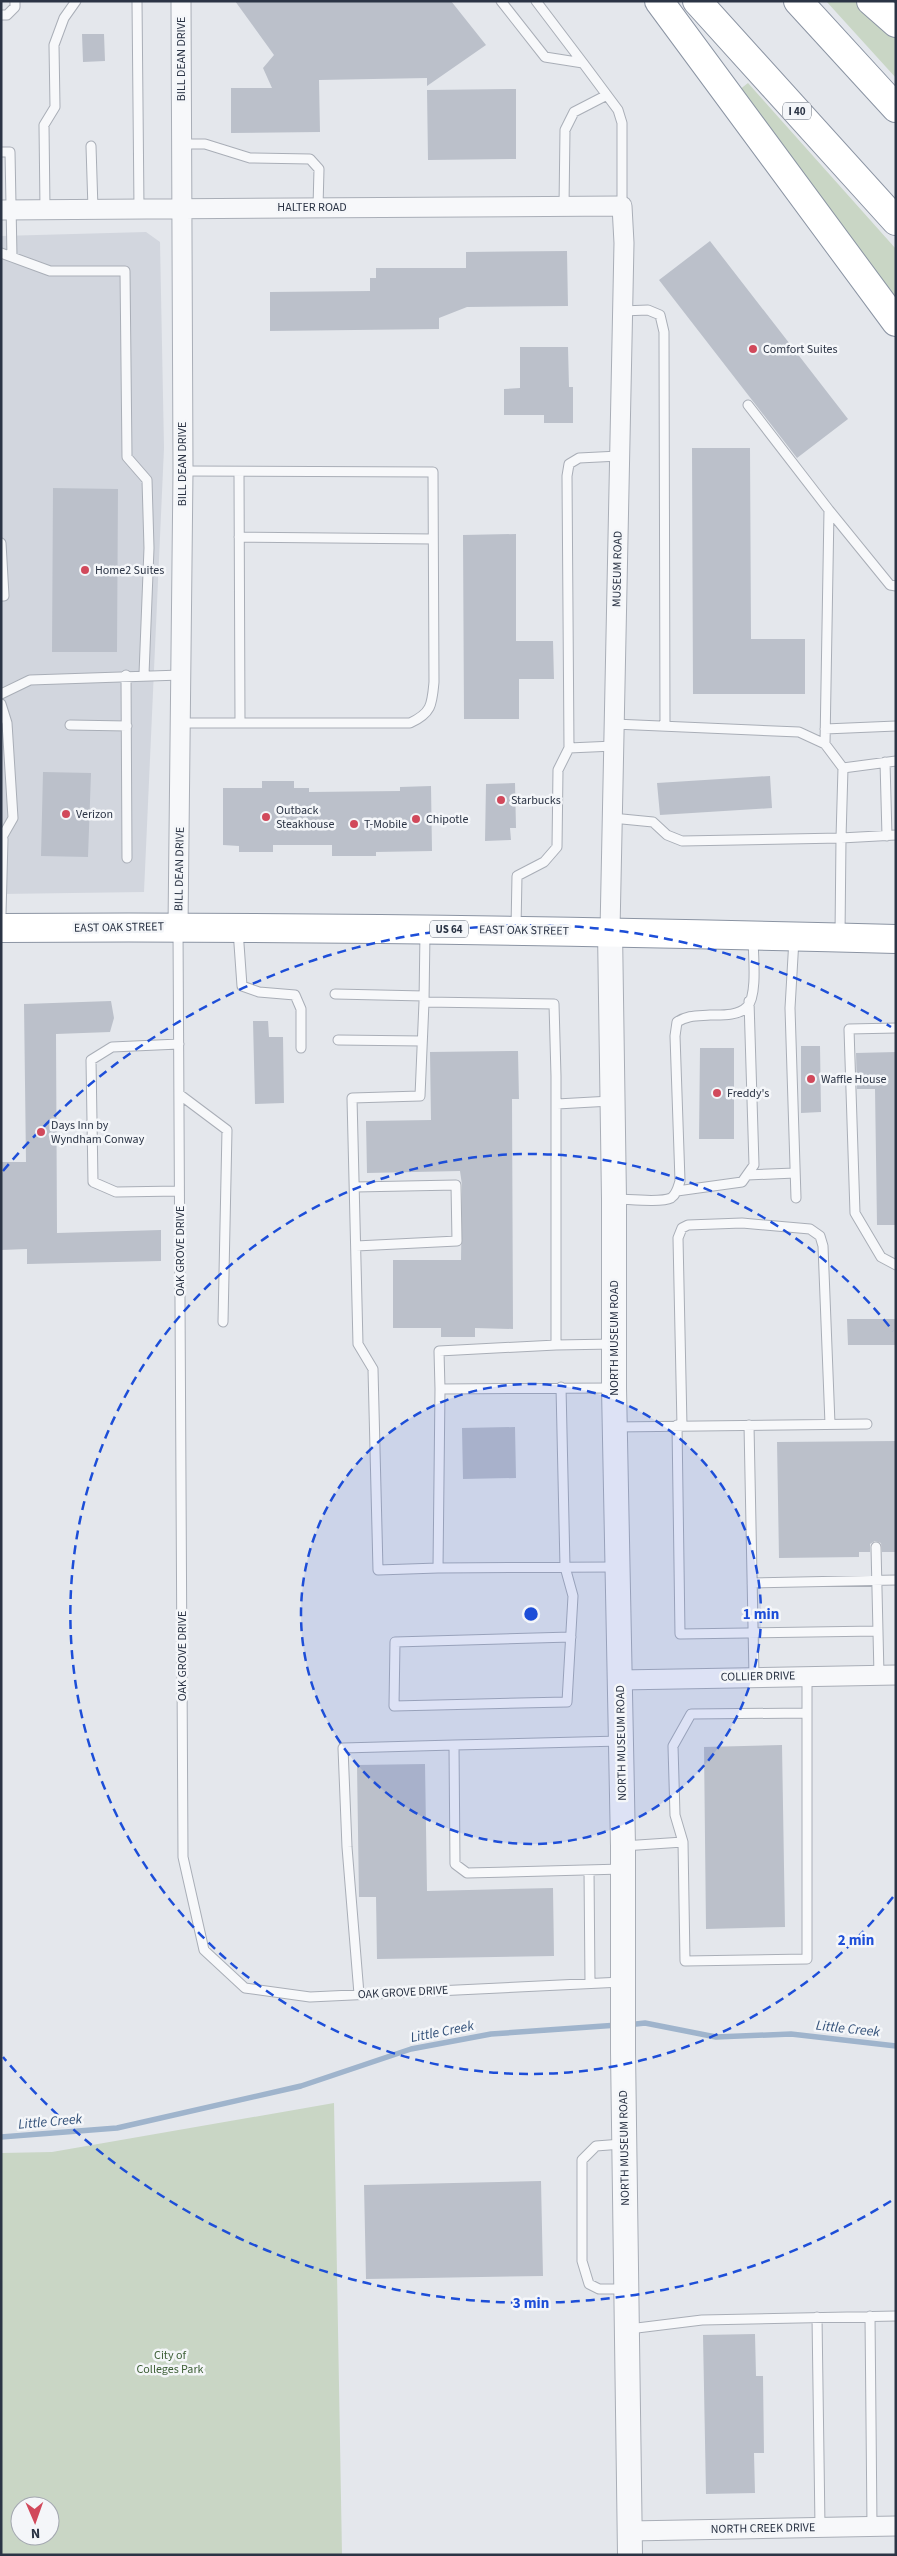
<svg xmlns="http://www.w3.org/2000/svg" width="897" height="2556" viewBox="0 0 897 2556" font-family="'Source Sans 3',sans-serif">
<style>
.built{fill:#d2d6de}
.green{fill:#c9d6c5;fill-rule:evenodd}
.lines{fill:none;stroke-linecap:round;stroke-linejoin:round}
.stream{stroke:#9fb4cc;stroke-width:5.5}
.building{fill:#bbc0ca}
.service-casing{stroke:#a9aeb7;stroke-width:11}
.minor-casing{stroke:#a9aeb7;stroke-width:21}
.tertiary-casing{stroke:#a9aeb7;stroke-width:26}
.trunk-casing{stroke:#8b94a3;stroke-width:30}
.motorway-casing{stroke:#8b94a3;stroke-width:30}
.service{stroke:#f7f8fa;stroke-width:9}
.minor{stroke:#f7f8fa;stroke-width:19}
.tertiary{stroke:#f7f8fa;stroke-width:24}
.trunk{stroke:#fff;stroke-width:28}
.motorway{stroke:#fff;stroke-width:28}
.ring{fill:none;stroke:#1d4ed8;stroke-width:2.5;stroke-dasharray:9 6}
.poi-dot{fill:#d1495b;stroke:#f4f6f9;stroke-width:2}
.labels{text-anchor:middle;stroke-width:5;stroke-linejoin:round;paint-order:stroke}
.shield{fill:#f4f6f9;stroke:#676e7b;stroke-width:1}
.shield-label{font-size:11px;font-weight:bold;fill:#2b3445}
.street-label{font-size:12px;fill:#2b3445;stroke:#f4f6f9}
.poi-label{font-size:12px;fill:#2b3445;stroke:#f4f6f9;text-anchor:start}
.park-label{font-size:12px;fill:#3f6138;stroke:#f4f6f9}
.water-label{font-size:14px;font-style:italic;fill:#34527a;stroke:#f4f6f9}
.centre{fill:#1d4ed8;stroke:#f4f6f9;stroke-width:2.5}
.ring-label{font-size:15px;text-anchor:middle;font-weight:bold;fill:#1d4ed8;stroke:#f4f6f9;stroke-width:5;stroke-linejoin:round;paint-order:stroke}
</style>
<rect width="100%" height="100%" fill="#e4e7ec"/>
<path class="built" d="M146,232L160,242L164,448L144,892L1,894V236Z"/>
<path class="green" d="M826,1H859L896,33V78Z
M748,83L896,249V300L739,90Z
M334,2103L342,2555H1V2153L52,2152ZM20,2506H50V2536H20Z"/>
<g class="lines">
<path class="stream" d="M627,2025L645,2023L716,2037L791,2034L896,2046
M1,2137L117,2128L301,2086L411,2049L491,2034L618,2025"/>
</g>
<path class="building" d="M235,1H451L486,45L427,86V78L319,80L320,132L231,133V88H272L263,68L274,55Z
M82,34H104L105,61L83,62Z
M516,89V159L428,160L427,90Z
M710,241L848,419L797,458L659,280Z
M567,251L568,306L467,307L439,318V329L270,331V292L370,291V278H376V268H466V252Z
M520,347H568L569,387H573V423H544V415H504V389L520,388Z
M692,448H750L751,639H805V694H693Z
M53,488L118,489L117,652H52Z
M516,534V641H553L554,679H519V719H464L463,535Z
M43,772L91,773L88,857L41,856Z
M770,776L772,808L660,815L657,783Z
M262,781H294V788H309V792L400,791V787L431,786L432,851L376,852V856H332V845H273V852H239V846L223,845V788H262Z
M515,783L516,828H510L511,840L485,841L486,784Z
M111,1001L114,1018L110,1032L56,1034L57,1233L161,1230V1261L27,1264V1249L1,1250V1162H26L24,1004Z
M253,1021H268L269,1037H283L284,1103L255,1104Z
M801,1046H820L821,1112L801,1113Z
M700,1048H734V1139H699Z
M518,1051L519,1099H512L513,1329L475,1328V1337H441V1328H393V1260H461L462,1185L460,1171L367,1173L366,1121L431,1120L430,1052Z
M896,1052V1225H877L875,1089H857L856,1053Z
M847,1319H896V1345H848Z
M515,1427L516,1478L463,1479L462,1428Z
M896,1441V1552H882L881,1543L875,1541L870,1544V1552H859V1557L779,1558L777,1442Z
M782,1745L785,1927L706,1929L704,1747Z
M425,1764L427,1891L553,1888L554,1956L377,1959L376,1897H359L357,1765Z
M541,2181L543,2276L366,2279L364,2185Z
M755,2334L756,2376H763L764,2453H754L755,2493L706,2494L703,2335Z"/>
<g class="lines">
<defs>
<path id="service" d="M137,1L139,209
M501,1L545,57L583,63L618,110L622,123V206
M536,1L583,63
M1,15H7L15,7V1
M182,144H205L250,158L310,159L319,169L318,207
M91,146L93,209
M1,152H10L12,257
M564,206L565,130L574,112L607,95
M45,209L44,125L55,107L54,45L64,18L76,1
M1,253L50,271H125L127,457L147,480L149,548L144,674
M622,311L648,310L660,315L664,332L665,726
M748,405L829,510L825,744
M239,472L240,722
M829,510L890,585L896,586
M239,537L433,539
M1,543L4,596H1
M126,675L127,858
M1,694L30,680L181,675
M1,704L7,723L13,818L1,839
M180,723H410C432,713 432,704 434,682L433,472L183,471
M70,725L127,726
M825,729L896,726
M569,748L614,746
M885,762L887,836
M843,768L896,761
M612,818L653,822L667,835L682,841L841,838L843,768L825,744L799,732L614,724
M1,914L3,839
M516,928L517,876L544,862L557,847L558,770L569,748L567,476L569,464L579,458L619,456
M178,929L183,1857L204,1950L245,1988L310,1997L622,1982
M238,930L242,986L259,992L295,995L301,1009V1048
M425,932L424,1002L554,1004L556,1076V1345L439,1351L440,1389
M840,935L841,838L896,835
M794,939L790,1008L796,1198
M335,994L424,996
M424,1002L420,1096L352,1098L358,1344L373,1369L378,1570L438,1568
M896,1028L849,1029L855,1213L881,1257L896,1265
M338,1040L422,1041
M179,1044L112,1047L91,1060L93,1182L116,1192L179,1191
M179,1094L227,1130L223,1322
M557,1104L611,1101
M747,1175L795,1173
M355,1187L456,1185L457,1241L356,1246
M677,1191L742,1182L754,1165L749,1001
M615,1199C627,1199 661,1203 671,1198C677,1194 678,1187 680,1181L675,1036L677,1022C688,1015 697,1016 710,1015C722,1015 738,1016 747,1007C758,995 753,954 753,938
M556,1345L614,1344
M561,1387L565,1567L573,1596L567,1702L394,1706L395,1642L571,1637
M614,1388L440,1389L438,1568L616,1567
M677,1425L680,1634L877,1631
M749,1425L754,1676
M682,1426L678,1238L682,1228L688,1225L742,1223L810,1229L820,1236L823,1246L830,1424
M615,1427L867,1424
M876,1547L879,1675
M752,1583L896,1580
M621,1741L454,1745L455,1864L467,1873L623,1869
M683,1842L675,1815L673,1746L691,1714L807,1713
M623,1846L683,1842L685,1961L807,1959V1676
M589,1870L590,1983
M359,1994L347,1847L343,1748L454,1745
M622,2144L596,2146L582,2160V2261L589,2284L599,2289H626
M870,2316L872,2526
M817,2317L820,2527
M629,2329L702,2320L896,2316"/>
<path id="minor" d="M1,210L622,206L624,243L610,931
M178,927L183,471L181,1
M620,1680L896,1675
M630,2531L896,2526"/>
<path id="tertiary" d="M610,931L614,1199V1388L623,1846V2052L630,2555"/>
<path id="trunk" d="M1,928C299,926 598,931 896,939"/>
<path id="motorway" d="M659,1L896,322
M697,1L896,221
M798,1L896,108
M871,1L896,23"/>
</defs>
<use href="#service" class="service-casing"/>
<use href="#minor" class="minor-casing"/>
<use href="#tertiary" class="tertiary-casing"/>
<use href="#trunk" class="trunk-casing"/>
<use href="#motorway" class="motorway-casing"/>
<use href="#service" class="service"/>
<use href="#minor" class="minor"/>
<use href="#tertiary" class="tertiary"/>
<use href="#trunk" class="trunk"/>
<use href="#motorway" class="motorway"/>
</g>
<circle cx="531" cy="1614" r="230" fill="#1d4ed8" fill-opacity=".12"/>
<g class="ring">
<circle cx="531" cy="1614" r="230"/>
<path d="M893 1897A460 460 0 1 1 893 1331"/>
<path d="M891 2201A689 689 0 0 1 3 2057M3 1171A689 689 0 0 1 891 1027"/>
</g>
<g class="poi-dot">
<circle cx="753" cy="349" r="5"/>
<circle cx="85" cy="570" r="5"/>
<circle cx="501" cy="800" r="5"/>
<circle cx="66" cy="814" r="5"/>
<circle cx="266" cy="817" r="5"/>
<circle cx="416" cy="819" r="5"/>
<circle cx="354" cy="824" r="5"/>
<circle cx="811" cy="1079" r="5"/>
<circle cx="717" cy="1093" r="5"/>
<circle cx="41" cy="1132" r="5"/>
</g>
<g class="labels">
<g class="shield">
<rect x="783" y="102.5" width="28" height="17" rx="4"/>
<rect x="430" y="920.5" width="38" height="17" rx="4"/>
</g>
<g class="shield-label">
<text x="797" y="115">I 40</text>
<text x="449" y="933">US 64</text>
</g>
<g class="street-label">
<text transform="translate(181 59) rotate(-90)" y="4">BILL DEAN DRIVE</text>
<text x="312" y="211">HALTER ROAD</text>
<text transform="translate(182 464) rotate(-90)" y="4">BILL DEAN DRIVE</text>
<text transform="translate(617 569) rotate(-89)" y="4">MUSEUM ROAD</text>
<text transform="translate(179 869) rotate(-89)" y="4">BILL DEAN DRIVE</text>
<text transform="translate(119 927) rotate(-1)" y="4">EAST OAK STREET</text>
<text transform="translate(524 930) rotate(1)" y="4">EAST OAK STREET</text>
<text transform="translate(180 1251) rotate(-90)" y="4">OAK GROVE DRIVE</text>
<text transform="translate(614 1338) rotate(-90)" y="4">NORTH MUSEUM ROAD</text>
<text transform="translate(182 1656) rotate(-90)" y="4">OAK GROVE DRIVE</text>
<text transform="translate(758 1676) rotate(-1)" y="4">COLLIER DRIVE</text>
<text transform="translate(621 1743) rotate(-91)" y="4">NORTH MUSEUM ROAD</text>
<text transform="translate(403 1992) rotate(-3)" y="4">OAK GROVE DRIVE</text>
<text transform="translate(624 2148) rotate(-91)" y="4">NORTH MUSEUM ROAD</text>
<text transform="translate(763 2528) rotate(-1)" y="4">NORTH CREEK DRIVE</text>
</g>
<g class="poi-label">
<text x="763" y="353">Comfort Suites</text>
<text x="95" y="574">Home2 Suites</text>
<text x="511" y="804">Starbucks</text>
<text x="276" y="814">Outback<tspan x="276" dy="14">Steakhouse</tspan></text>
<text x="76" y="818">Verizon</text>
<text x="426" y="823">Chipotle</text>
<text x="364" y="828">T-Mobile</text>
<text x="821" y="1083">Waffle House</text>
<text x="727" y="1097">Freddy's</text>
<text x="51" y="1129">Days Inn by<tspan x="51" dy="14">Wyndham Conway</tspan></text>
</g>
<g class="park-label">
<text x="170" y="2359">City of<tspan x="170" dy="14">Colleges Park</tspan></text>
</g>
<g class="water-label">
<text transform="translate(848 2028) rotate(6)" y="5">Little Creek</text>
<text transform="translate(442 2031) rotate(-11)" y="5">Little Creek</text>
<text transform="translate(50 2121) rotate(-5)" y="5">Little Creek</text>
</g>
</g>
<circle cx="531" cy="1614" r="8" class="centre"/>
<g class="ring-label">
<text x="761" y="1619">1 min</text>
<text x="856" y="1945">2 min</text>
<text x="531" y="2308">3 min</text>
</g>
<rect width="897" height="2556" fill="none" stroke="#2b3445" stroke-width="5"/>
<g transform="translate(35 2521) rotate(178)"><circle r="24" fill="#f4f6f9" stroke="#a4a8b1"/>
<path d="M0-4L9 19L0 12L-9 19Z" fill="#d1495b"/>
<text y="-8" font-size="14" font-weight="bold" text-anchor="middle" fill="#2b3445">N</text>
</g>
</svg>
